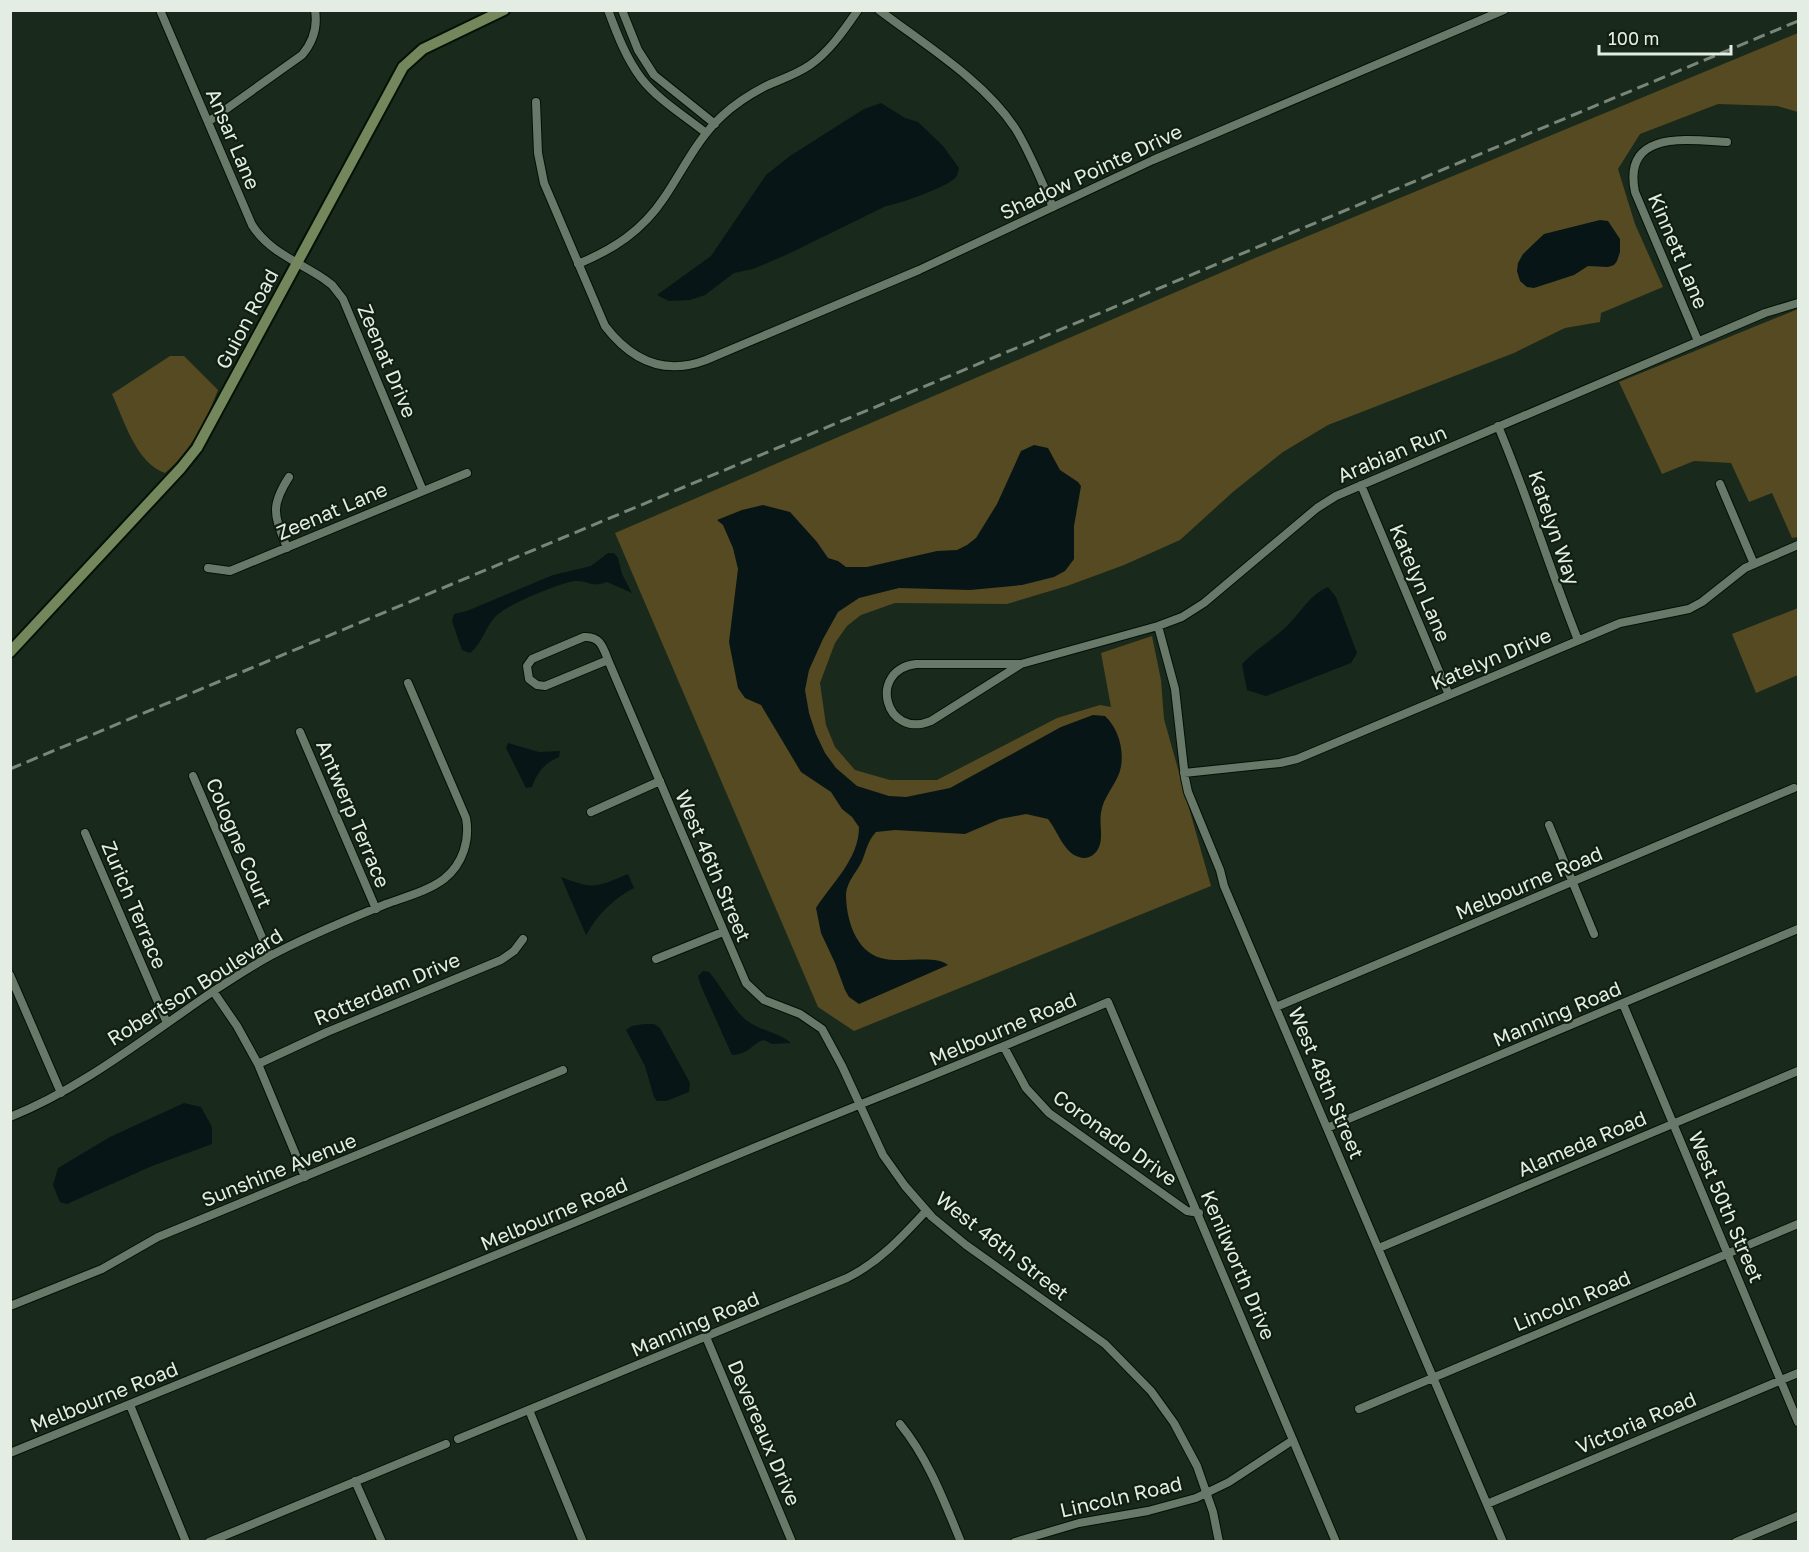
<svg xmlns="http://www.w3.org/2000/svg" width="1809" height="1552" viewBox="0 0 1809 1552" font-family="'Golos Text',sans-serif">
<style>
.green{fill:#554a21}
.water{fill:#081516}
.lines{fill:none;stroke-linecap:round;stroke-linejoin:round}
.street-casing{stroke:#041105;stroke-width:10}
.secondary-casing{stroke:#041105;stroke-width:14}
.street{stroke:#687969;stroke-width:8}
.secondary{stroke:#74865c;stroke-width:10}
.rail{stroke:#79867a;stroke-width:3;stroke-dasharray:12 6;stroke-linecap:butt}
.labels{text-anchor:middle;stroke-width:4.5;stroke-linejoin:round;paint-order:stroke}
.street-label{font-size:20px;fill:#e3ede4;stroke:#101f11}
</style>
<rect width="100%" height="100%" fill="#19291b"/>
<path class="green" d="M1798,33V112L1777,106L1718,104L1640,134L1618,169L1635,224L1663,287L1601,313L1600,322L1565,328L1514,353L1328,425L1283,452L1234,491L1180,540L1124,565L1067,586L1007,604L895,603L861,615L847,626L835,643L820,683L826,725L835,747L855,770L890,780H937L1057,718L1100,705L1111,707L1101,653L1152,636L1161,680L1164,719L1211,886L854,1031L818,1007L615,533L1255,258Z
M1798,309V537L1792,538L1772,493L1749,502L1731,463L1694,461L1662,474L1619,382Z
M170,356H184L218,390C206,421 191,451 165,473C136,463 124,420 112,394Z
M1798,608V675L1756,693L1732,634Z"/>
<path class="water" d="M881,103L905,118L918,122L943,146L959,168C958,171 958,175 956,177C948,187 899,204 886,206L788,254L753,269L734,273L705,295L690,300L669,301L657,295L711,256L766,175L790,156L845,121L864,109Z
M1600,220L1608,221L1620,239V252L1617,261L1614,265L1608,267L1588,266L1574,275L1534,288L1527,287L1520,281L1517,271L1518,263L1523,254L1544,234Z
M1034,445L1048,448L1060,470L1078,482L1081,486L1074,526V559L1065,571L1054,577L1022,585L970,590L899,588L859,598L838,612L823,639L809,670L805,690L809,713L816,734L825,753L836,768L857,786L889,796L906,797L950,788L1061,727L1093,715L1105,716C1119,729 1125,752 1120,771C1115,786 1103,797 1101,813C1099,824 1104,839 1098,849C1094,856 1087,860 1079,857C1064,853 1057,830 1048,819L1026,814L1000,819L965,834L895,830L876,832C868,840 866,851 862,861C857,872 847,881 846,894C846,918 855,951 881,958C900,964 935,954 948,965L859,1004L849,997L845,990L835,963L821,933L816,908C832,883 859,859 859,827L852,817L842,809L831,792L801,772L761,705L745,698L738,688L729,642L738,569L733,548L723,525L717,520L742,510L763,505L790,512L817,542L828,558L838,561L846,567H867L937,551L957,550L967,545L976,538L997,504L1021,451Z
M608,553H614L618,558L622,574L632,593L607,582C590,588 589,580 575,581C559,583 509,604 497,615C485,626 483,643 470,653L462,650L452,621L454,614L467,611L553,575L591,566Z
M1328,587L1336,597L1357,653L1351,663L1266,696L1247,690L1242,664C1255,650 1272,640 1286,627C1300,614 1310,594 1328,587Z
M508,743L539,752L560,751L559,757C545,763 537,772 532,787L526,788L506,748Z
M628,874L634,888C613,899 598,914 586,935L561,877C594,890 597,887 628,874Z
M703,971L709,972C722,987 731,1007 746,1020C760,1031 778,1032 791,1043L772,1044L764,1040C750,1044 751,1054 732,1055L701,986L698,976Z
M644,1024H654L660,1028L690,1083L689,1092L666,1101H657L654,1097L645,1066L626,1030L632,1026Z
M184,1103L201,1107L212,1127V1144L152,1166L67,1204L60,1202L53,1185L58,1168L110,1137Z"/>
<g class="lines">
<defs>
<path id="street" d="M160,10L252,225C269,252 299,262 324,279L332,285L343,299L423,491
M608,10C617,34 626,58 641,78C658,100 685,116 706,133
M622,10L638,50L654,75L715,124
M879,10C925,45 983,80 1015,128C1030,152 1041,181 1053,207
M536,102L538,153L544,183L605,326C631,360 664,376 706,360L919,270L1153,160L1504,10
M208,122L302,55C313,42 318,28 315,10
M578,264C614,249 642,231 664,198C683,170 697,139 722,116C736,103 752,93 768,85C782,79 797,74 810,65C830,51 844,30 858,10
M1698,341L1635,192C1622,129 1689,140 1727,142
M1498,426C1528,497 1550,570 1578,640
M1720,484L1754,564
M1361,485L1449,695
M287,548C275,516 269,508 289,477
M208,568L230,571L467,473
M1158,626L1175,689L1185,778L1188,792L1220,870L1224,886L1503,1542
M584,637C600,636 603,647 608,660L545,686L537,685L529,679L527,666L532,659Z
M608,660L746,983L764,1000L800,1014L822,1029L842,1066L883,1155L905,1186L932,1217L966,1245L1105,1344L1151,1391L1174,1423L1197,1466L1213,1512L1219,1542
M916,664H1021L931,721C885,740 867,670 916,664Z
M1021,664L1158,626L1182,617L1204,603L1317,508L1336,496L1765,313L1798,303
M300,732L376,909
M1184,773L1280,763L1297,759L1620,623L1689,609L1702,602L1745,568L1798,545
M193,776L270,956
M591,812L660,781
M1549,825L1594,934
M85,833L167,1023
M656,959L723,932
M10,975L61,1093
M213,991L237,1026L258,1064L305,1177
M1623,1004L1798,1422
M1276,1007L1794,788
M1004,1047L1026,1088L1049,1113L1187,1211L1199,1213
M258,1064L327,1032L501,960L514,951L523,939
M10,1117C103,1080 182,1005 270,956C307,936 347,920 386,904C405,897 428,891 444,879C463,864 470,840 466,818L408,683
M1327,1128L1798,929
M1379,1248L1798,1071
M10,1306L102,1269L158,1237L563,1070
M706,1337L792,1542
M130,1405L186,1542
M1359,1409L1798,1224
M529,1410L583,1542
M900,1424C928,1458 944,1501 961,1542
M458,1439L847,1278C879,1262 902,1237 926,1211
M10,1453C235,1363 460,1271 684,1177C825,1117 968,1063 1108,1002L1336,1542
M355,1481L382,1542
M1487,1504L1798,1373
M209,1542L446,1444
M1015,1542L1079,1523L1148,1511L1196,1498L1229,1482L1293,1440
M1736,1542L1798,1516"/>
<path id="secondary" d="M10,652L181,468L197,448L403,67L423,49L504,10"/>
</defs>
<use href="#street" class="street-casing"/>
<use href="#secondary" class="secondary-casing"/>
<use href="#street" class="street"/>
<use href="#secondary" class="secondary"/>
<path class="rail" d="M10,769L1798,21"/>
</g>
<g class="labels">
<g class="street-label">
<text transform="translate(233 139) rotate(67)" y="7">Ansar Lane</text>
<text transform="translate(1091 172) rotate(-25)" y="7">Shadow Pointe Drive</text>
<text transform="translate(1678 251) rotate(67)" y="7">Kinnett Lane</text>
<text transform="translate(247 319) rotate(-62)" y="7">Guion Road</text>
<text transform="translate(387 361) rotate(67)" y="7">Zeenat Drive</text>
<text transform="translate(1392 454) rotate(-23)" y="7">Arabian Run</text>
<text transform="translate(332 511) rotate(-23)" y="7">Zeenat Lane</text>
<text transform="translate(1554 528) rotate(71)" y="7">Katelyn Way</text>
<text transform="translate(1420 583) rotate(67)" y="7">Katelyn Lane</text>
<text transform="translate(1491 659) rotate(-23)" y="7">Katelyn Drive</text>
<text transform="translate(353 814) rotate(67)" y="7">Antwerp Terrace</text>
<text transform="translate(239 843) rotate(67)" y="7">Cologne Court</text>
<text transform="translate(713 866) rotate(67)" y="7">West 46th Street</text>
<text transform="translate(1529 883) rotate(-23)" y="7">Melbourne Road</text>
<text transform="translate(134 905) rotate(67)" y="7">Zurich Terrace</text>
<text transform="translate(195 987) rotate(-32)" y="7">Robertson Boulevard</text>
<text transform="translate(387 989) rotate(-23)" y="7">Rotterdam Drive</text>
<text transform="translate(1557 1014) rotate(-23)" y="7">Manning Road</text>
<text transform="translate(1003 1029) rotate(-23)" y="7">Melbourne Road</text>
<text transform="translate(1326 1083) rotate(67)" y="7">West 48th Street</text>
<text transform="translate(1115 1138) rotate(36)" y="7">Coronado Drive</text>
<text transform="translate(1582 1144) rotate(-23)" y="7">Alameda Road</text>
<text transform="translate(279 1170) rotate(-22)" y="7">Sunshine Avenue</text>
<text transform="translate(1726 1207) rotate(67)" y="7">West 50th Street</text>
<text transform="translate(554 1214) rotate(-23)" y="7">Melbourne Road</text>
<text transform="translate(1002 1246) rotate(38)" y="7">West 46th Street</text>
<text transform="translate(1238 1265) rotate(67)" y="7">Kenilworth Drive</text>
<text transform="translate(1572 1301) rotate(-23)" y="7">Lincoln Road</text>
<text transform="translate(695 1324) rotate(-23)" y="7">Manning Road</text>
<text transform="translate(104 1397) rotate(-22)" y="7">Melbourne Road</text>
<text transform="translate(1636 1423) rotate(-23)" y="7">Victoria Road</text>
<text transform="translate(764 1433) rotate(67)" y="7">Devereaux Drive</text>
<text transform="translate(1121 1497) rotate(-13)" y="7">Lincoln Road</text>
</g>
</g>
<rect width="1809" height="1552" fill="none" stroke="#e3ede4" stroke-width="24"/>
<path d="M1599 45v9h132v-9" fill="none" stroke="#e3ede4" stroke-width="3"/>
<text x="1608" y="45" font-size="18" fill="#e3ede4" stroke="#101f11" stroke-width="4.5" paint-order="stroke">100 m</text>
</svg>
